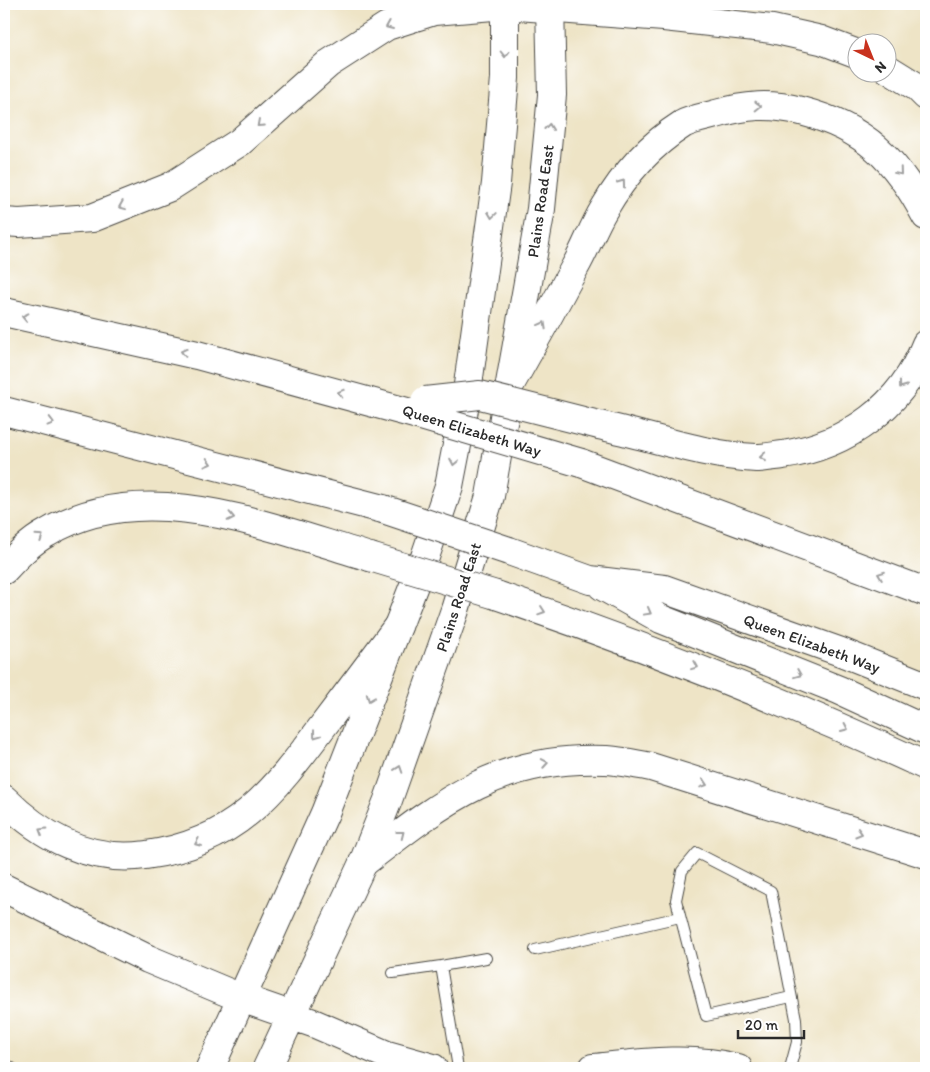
<svg xmlns="http://www.w3.org/2000/svg" width="930" height="1072" viewBox="0 0 930 1072" font-family="Itim,sans-serif">
<style>
.lines{fill:none;stroke-linecap:round;stroke-linejoin:round}
.lane-casing{stroke:#484742;stroke-width:12}
.secondary-casing{stroke:#484742;stroke-width:30}
.highway-casing{stroke:#484742;stroke-width:30}
.lane{stroke:#fff;stroke-width:10}
.secondary{stroke:#fff;stroke-width:28}
.highway{stroke:#fff;stroke-width:28}
.highway-bridge-casing{stroke:#484742;stroke-width:30;stroke-linecap:butt}
.highway-bridge{stroke:#fff;stroke-width:28}
.oneway{stroke:#a0a0a0}
.labels{text-anchor:middle;stroke-width:4.5;stroke-linejoin:round;paint-order:stroke}
.street-label{font-size:16px;fill:#2b2b2b;stroke:#fff}
</style>
<rect width="100%" height="100%" fill="#fff"/>
<filter id="ink" filterUnits="userSpaceOnUse"><feTurbulence type="fractalNoise" baseFrequency=".02" numOctaves="2"/><feDisplacementMap in="SourceGraphic" scale="10" xChannelSelector="R" yChannelSelector="G"/><feConvolveMatrix kernelMatrix="1 2 1 2 8 2 1 2 1" color-interpolation-filters="sRGB"/></filter>
<filter id="wash" filterUnits="userSpaceOnUse"><feTurbulence type="fractalNoise" baseFrequency=".0096" numOctaves="4" result="noise"/><feDisplacementMap in="SourceGraphic" scale="20" xChannelSelector="R" yChannelSelector="G"/><feGaussianBlur stdDeviation="1.12" result="paint"/><feColorMatrix in="noise" values="0 0 0 0 0 0 0 0 0 0 0 0 0 0 0 0 0 1.4 0 .05"/><feComposite in="paint" operator="in"/></filter>
<g filter="url(#wash)">
<rect width="100%" height="100%" fill="#eee4c6"/>
</g>
<g filter="url(#ink)">
<g class="lines">
<defs>
<path id="lane" d="M535,950L680,917
M393,973L441,966
M4,1063L12,1068
M458,1068L441,966L486,958
M790,1068L797,1042L796,1019L771,891L697,853L682,871L676,900L706,1016L791,997"/>
<path id="secondary" d="M241,998L313,1023L387,1055L433,1068
M210,1068L325,813L425,557L449,486L466,399L496,183L505,78V4
M267,1068L363,863L388,800L455,610L490,496L541,209L552,95L550,4
M593,1068C640,1063 691,1056 738,1068"/>
<path id="highway" d="M888,69L917,87L926,96
M4,222L19,223L92,218L170,187L240,142L328,64L387,26L434,11L505,5L664,17L772,29L821,40L858,54
M4,312L197,355L418,415
M511,383C533,344 554,306 575,267C586,248 593,227 604,209C623,176 650,145 683,124C692,119 705,117 716,114C746,105 770,103 801,111C866,128 896,159 926,216
M4,411L383,509
M599,425C648,436 707,456 756,458C765,458 774,456 783,455C848,445 902,406 926,344
M581,463L926,592
M509,551L590,580L664,589L841,652L926,686
M4,570C17,556 30,542 47,533C144,474 271,528 370,557
M602,586L661,619L839,690L926,730
M496,595C643,645 785,701 926,766
M4,799C42,837 90,863 146,855C235,843 272,794 323,726C348,693 373,660 398,626
M363,863C442,802 500,755 606,760C621,761 636,764 651,767L926,854
M4,888L148,959L241,998"/>
</defs>
<use href="#lane" class="lane-casing"/>
<use href="#secondary" class="secondary-casing"/>
<use href="#highway" class="highway-casing"/>
<use href="#lane" class="lane"/>
<use href="#secondary" class="secondary"/>
<use href="#highway" class="highway"/>
<defs>
<path id="highway-bridge" d="M425,401L480,395L599,425
M418,415L581,463
M383,509L509,551
M370,557L496,595"/>
</defs>
<use href="#highway-bridge" class="highway-bridge-casing"/>
<use href="#highway-bridge" class="highway-bridge"/>
</g>
<defs><path id="oneway-chevron" d="M-2-3.5L2.5 0L-2 3.5" fill="none" stroke-width="1.6" stroke-linecap="round" stroke-linejoin="round" transform="scale(1.25)"/></defs>
<g class="oneway">
<use href="#oneway-chevron" transform="translate(389 26) rotate(157)"/>
<use href="#oneway-chevron" transform="translate(505 54) rotate(90)"/>
<use href="#oneway-chevron" transform="translate(758 106) rotate(-1)"/>
<use href="#oneway-chevron" transform="translate(260 124) rotate(138)"/>
<use href="#oneway-chevron" transform="translate(549 127) rotate(-84)"/>
<use href="#oneway-chevron" transform="translate(899 172) rotate(50)"/>
<use href="#oneway-chevron" transform="translate(622 183) rotate(-54)"/>
<use href="#oneway-chevron" transform="translate(122 206) rotate(158)"/>
<use href="#oneway-chevron" transform="translate(492 215) rotate(98)"/>
<use href="#oneway-chevron" transform="translate(25 317) rotate(-167)"/>
<use href="#oneway-chevron" transform="translate(543 325) rotate(-61)"/>
<use href="#oneway-chevron" transform="translate(184 352) rotate(-167)"/>
<use href="#oneway-chevron" transform="translate(902 385) rotate(126)"/>
<use href="#oneway-chevron" transform="translate(341 393) rotate(-165)"/>
<use href="#oneway-chevron" transform="translate(51 422) rotate(15)"/>
<use href="#oneway-chevron" transform="translate(763 457) rotate(175)"/>
<use href="#oneway-chevron" transform="translate(454 462) rotate(101)"/>
<use href="#oneway-chevron" transform="translate(208 463) rotate(15)"/>
<use href="#oneway-chevron" transform="translate(231 517) rotate(12)"/>
<use href="#oneway-chevron" transform="translate(40 537) rotate(-34)"/>
<use href="#oneway-chevron" transform="translate(881 575) rotate(-159)"/>
<use href="#oneway-chevron" transform="translate(542 611) rotate(19)"/>
<use href="#oneway-chevron" transform="translate(648 612) rotate(29)"/>
<use href="#oneway-chevron" transform="translate(695 666) rotate(22)"/>
<use href="#oneway-chevron" transform="translate(798 674) rotate(22)"/>
<use href="#oneway-chevron" transform="translate(370 698) rotate(111)"/>
<use href="#oneway-chevron" transform="translate(845 728) rotate(25)"/>
<use href="#oneway-chevron" transform="translate(316 735) rotate(127)"/>
<use href="#oneway-chevron" transform="translate(545 763) rotate(-10)"/>
<use href="#oneway-chevron" transform="translate(399 769) rotate(-71)"/>
<use href="#oneway-chevron" transform="translate(704 784) rotate(18)"/>
<use href="#oneway-chevron" transform="translate(42 831) rotate(-149)"/>
<use href="#oneway-chevron" transform="translate(859 833) rotate(17)"/>
<use href="#oneway-chevron" transform="translate(401 834) rotate(-38)"/>
<use href="#oneway-chevron" transform="translate(198 843) rotate(157)"/>
</g>
</g>
<g class="labels">
<g class="street-label">
<text transform="translate(540 201) rotate(-82)" y="6">Plains Road East</text>
<text transform="translate(472 430) rotate(17)" y="6">Queen Elizabeth Way</text>
<text transform="translate(458 597) rotate(-72)" y="6">Plains Road East</text>
<text transform="translate(812 643) rotate(20)" y="6">Queen Elizabeth Way</text>
</g>
</g>
<rect width="930" height="1072" fill="none" stroke="#fff" stroke-width="20"/>
<g transform="translate(872 58) rotate(137)"><circle r="24" fill="#ffffff" stroke="#aaaaaa"/>
<path d="M0-4L9 19L0 12L-9 19Z" fill="#c8321e"/>
<text y="-8" font-size="14" font-weight="bold" text-anchor="middle" fill="#2b2b2b">N</text>
</g>
<path d="M738 1030v8h66v-8" fill="none" stroke="#2b2b2b" stroke-width="2.5"/>
<text x="745" y="1030" font-size="15" fill="#2b2b2b" stroke="#ffffff" stroke-width="4" paint-order="stroke">20 m</text>
</svg>
